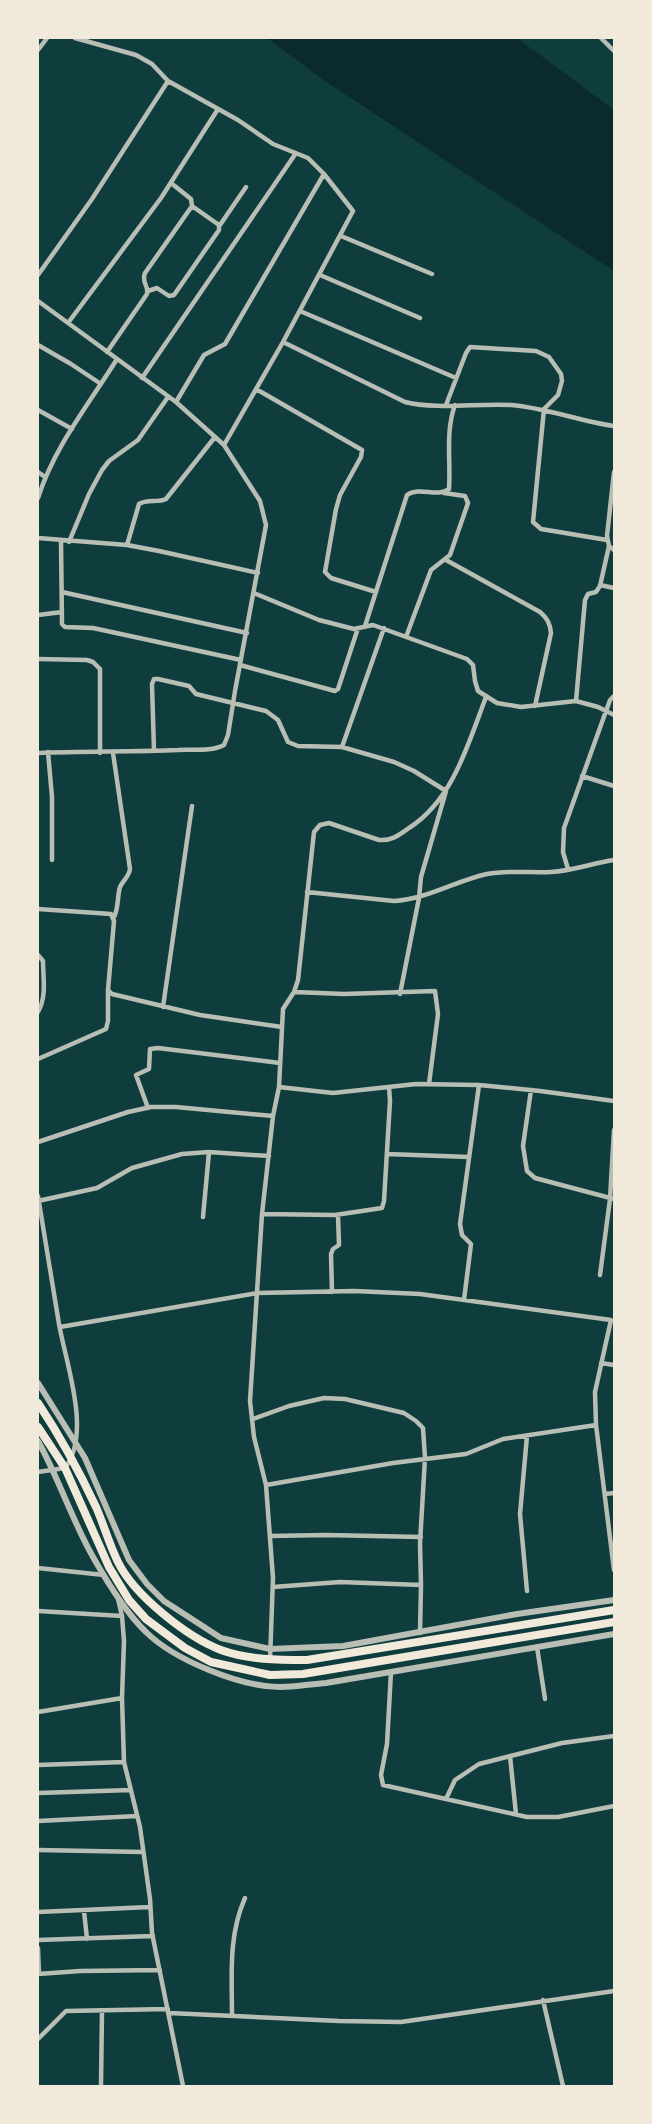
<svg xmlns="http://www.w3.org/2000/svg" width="652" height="2124" viewBox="0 0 652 2124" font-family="'PT Serif',serif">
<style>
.water{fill:#0a2a2b}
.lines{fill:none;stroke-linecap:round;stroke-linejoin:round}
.minor{stroke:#b8beb3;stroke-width:4.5}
.tertiary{stroke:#b8beb3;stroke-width:6}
.primary{stroke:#f1e9da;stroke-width:8}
</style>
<rect width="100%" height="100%" fill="#0f3d3e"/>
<path class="water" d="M267,38H517L614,110V271L325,81Z"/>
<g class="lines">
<path class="minor" d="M601,38L614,51
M38,50L47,38
M168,81L238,120L273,144L308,158L324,174L353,211L283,342L224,445
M220,225L246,187
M341,236L432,274
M38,275L92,199L168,81L152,64L136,55L75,38
M320,275L420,318
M148,291L157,288L169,296L174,295L219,230V225L192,206
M38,301L176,402L224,445L260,501L266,525L235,691L228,735L224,745C211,752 192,749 178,750C131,752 84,751 38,753
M300,311L456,378
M68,323L161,198L218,109
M283,342L405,402C437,410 477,403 511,405C547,408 579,421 614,426
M38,345L71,364L101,384
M107,352L147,294C149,286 141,282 145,273L192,206L191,199L171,183
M142,378L296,153
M256,389L362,450L361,457L340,495L336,509L325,572L331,578L376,592
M176,402L204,355L225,344L324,174
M446,405L466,353L470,347L536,351L549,357L561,374L562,381L558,395L544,409L533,522L541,529L607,540
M38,410L72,429
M38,472L45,477
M614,472L607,536L609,546L614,550
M38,498C54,447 89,404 117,359
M38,538L127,545L159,551L258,573
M61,541L62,624L65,627L93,628L241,660
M69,542L89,494L102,470L109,461L138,440L168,397
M127,545L139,504C147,499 158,503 166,499L215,437
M446,560L540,612C547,618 550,623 551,633L535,706
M600,585L614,588
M62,592L247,633
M254,593L319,620L354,629L373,625L467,659L473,665L475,681L478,691L497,703L521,707L576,701L598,707L614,715
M38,615L62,612
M365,626L407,495C420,486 437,498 449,489C451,461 445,432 455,405
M406,637L431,570L450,555L468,503L465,496L444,493
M38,659L87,660L93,662L100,669V753
M240,665L335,691L338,689L358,628
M576,701L585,600L588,594L596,592L600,586L609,546
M342,747L384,628
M154,751L152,684L154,679H158L189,686L196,694L266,711L278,720L288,742L298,746L342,747L394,762L414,771L446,791L421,877L419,898L400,994
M48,752L52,797V860
M113,753L130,869C129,877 123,880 120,887C117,897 119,907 114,917
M582,776L614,786
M568,869L563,852L564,828L606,711L610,700L614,696
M307,892L394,901C427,899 455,881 487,874C508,870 530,873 551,872C572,871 593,863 614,860
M38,909L111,914L114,921L108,990L112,994L200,1015L282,1027
M38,955L43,961C43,978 47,996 38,1012
M294,992L344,994L435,991L438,1014L429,1084
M163,1007L192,806
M38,1059L106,1029L108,1021V990
M279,1087L283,1009L294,992L298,980L314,832L320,825L329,823L379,840C392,841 399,835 409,828C453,800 468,744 486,697
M531,1090L523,1146L527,1171L535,1178L614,1199
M148,1108L136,1075L149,1069L150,1049L158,1048L280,1063
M38,1142L128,1112L151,1107H176L273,1116L279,1087L333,1093L416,1084L479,1085L540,1091L614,1101
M387,1154L469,1157
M38,1196C45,1239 52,1281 59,1324C66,1364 92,1433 65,1468L38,1472
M38,1201L97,1188L132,1168L182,1154L209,1152L269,1156
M262,1214L335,1215L382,1208L384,1201L390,1101L389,1087
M203,1217L209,1152
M600,1275L610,1199L614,1130
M332,1292L331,1254L333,1249L339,1245L338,1215
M464,1300L471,1244L462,1235L460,1224L479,1085
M60,1327L257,1293L355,1291L420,1294L611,1320L595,1392L596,1425
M601,1363L614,1365
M253,1419L289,1406L324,1398L345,1399L404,1413L416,1421L423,1428L425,1458L420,1543L421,1585L340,1582L273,1587
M527,1436L520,1514L527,1591
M266,1485L393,1463L466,1454L503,1439L596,1425L614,1570
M605,1494L614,1493
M270,1536L326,1535L421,1537
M38,1568L104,1575
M118,1599L122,1616L124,1641L122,1698L124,1762L140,1827L150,1899L152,1933L183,2086
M38,1611L122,1616
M420,1633L421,1585
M537,1647L545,1699
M270,1660L273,1578L266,1485L254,1437L250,1401L262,1214L273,1116
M391,1672L387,1744L381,1775L383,1785L527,1817H558L614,1806
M38,1712L122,1698
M510,1756L516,1814
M38,1765L124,1762
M38,1793L131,1790
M446,1799L455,1780L479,1764L562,1743L614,1736
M38,1821L137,1816
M38,1850L143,1852
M84,1911L87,1939
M38,1912L150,1907
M38,1940L153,1936
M38,1948L39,1974
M38,1974L80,1971L160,1970
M543,2000L563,2086
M169,2013L339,2021L401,2022L614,1991
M232,2016C232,1976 228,1936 245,1898
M38,2039L66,2011L168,2009
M101,2086L102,2010"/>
<path class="tertiary" d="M38,1383L85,1458L129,1560L147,1584L164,1601L221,1638L270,1649L343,1646L517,1614L614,1600
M38,1441C59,1479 72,1520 93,1557C106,1580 127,1614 146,1632C174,1660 241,1687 280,1687C295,1687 311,1684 326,1683L614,1634"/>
<path class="primary" d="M38,1403C60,1436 79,1471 96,1507C104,1525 109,1544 118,1562C134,1595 187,1637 221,1650C248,1660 279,1660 307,1660L614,1610
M38,1427L65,1468L109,1567L129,1600L146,1619L185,1648L211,1662L270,1675L303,1674L614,1622"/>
</g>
<rect width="652" height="2124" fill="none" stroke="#f1e9da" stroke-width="78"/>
</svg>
